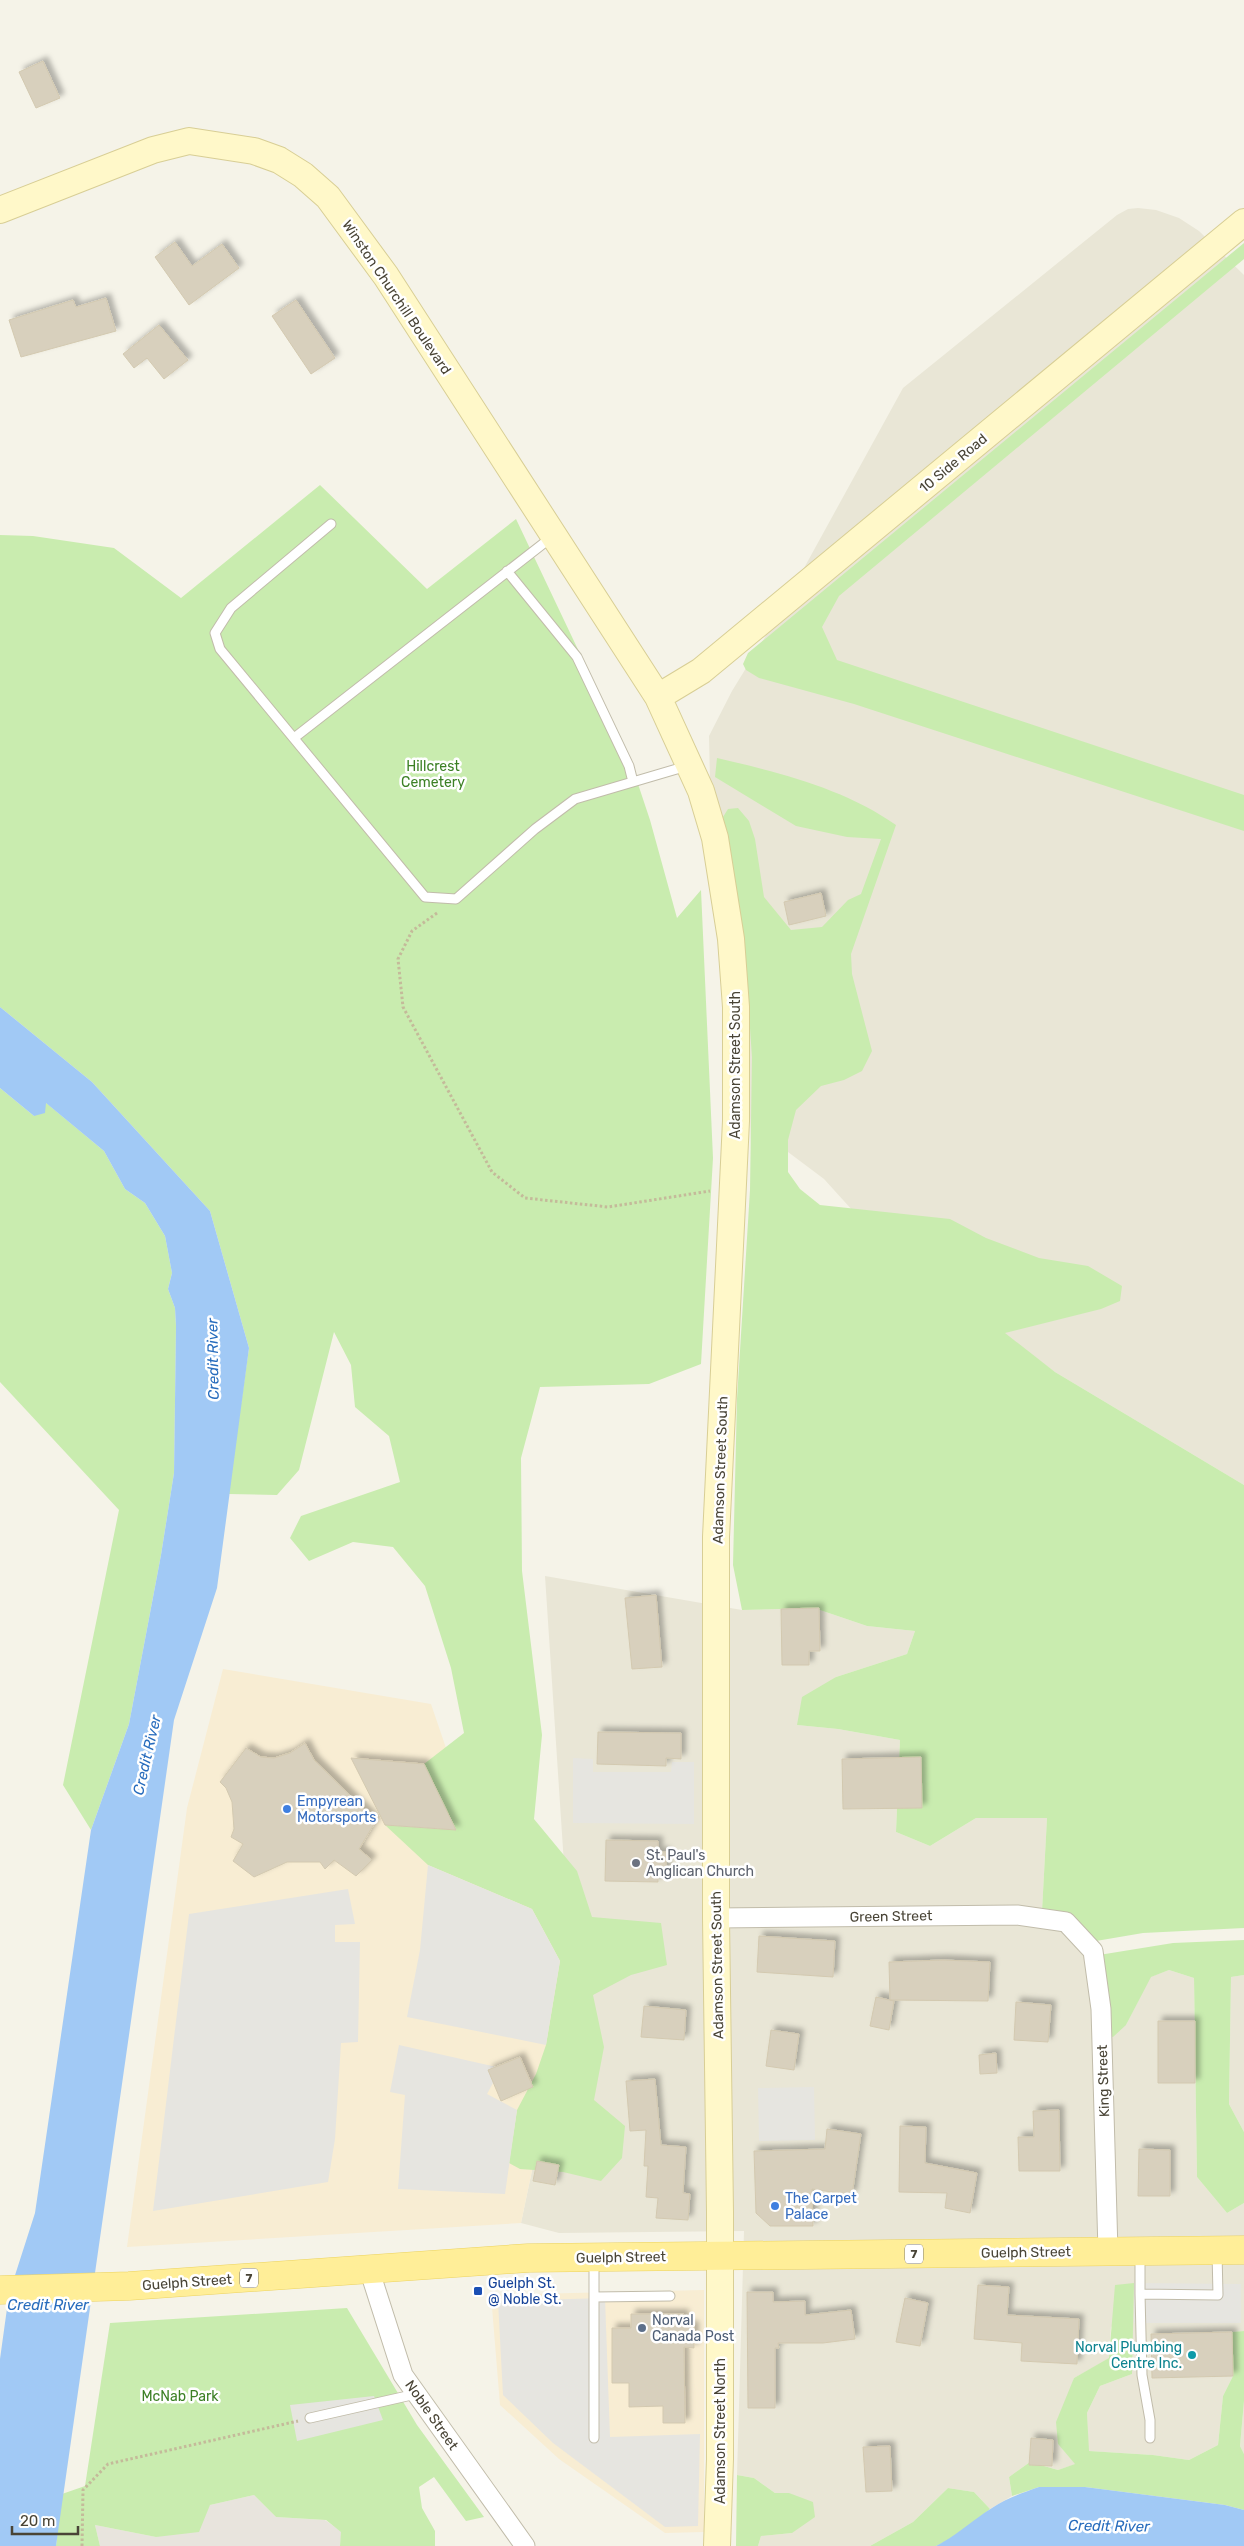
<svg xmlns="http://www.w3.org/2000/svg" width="1244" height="2546" viewBox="0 0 1244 2546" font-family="Rubik,sans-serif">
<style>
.residential{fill:#e9e6d6}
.commercial{fill:#f8edd3}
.industrial{fill:#e8e4dd}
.green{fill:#c9ecaf}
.parking{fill:#e6e5e0}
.water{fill:#a1c9f5}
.building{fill:#d8d0bd;stroke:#d3c9b0;filter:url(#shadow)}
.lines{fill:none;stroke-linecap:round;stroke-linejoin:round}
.lane-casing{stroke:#c1bcaa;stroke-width:11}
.street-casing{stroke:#c1bcaa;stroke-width:21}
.secondary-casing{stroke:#d8ce95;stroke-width:28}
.primary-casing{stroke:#ecd360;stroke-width:29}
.path{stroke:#c4ba9a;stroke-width:3;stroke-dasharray:2.5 2.5;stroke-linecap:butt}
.lane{stroke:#fff;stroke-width:9}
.street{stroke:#fff;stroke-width:19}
.secondary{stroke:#fff8c9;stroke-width:26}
.primary{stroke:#ffee98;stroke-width:28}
.shop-dot{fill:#3f7fe0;stroke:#fff;stroke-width:2}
.worship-dot{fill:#6b7280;stroke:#fff;stroke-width:2}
.transit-dot{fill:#1a4fb4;stroke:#fff;stroke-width:2}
.service-dot{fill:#5c6f8a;stroke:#fff;stroke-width:2}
.culture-dot{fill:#0f9aa8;stroke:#fff;stroke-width:2}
.labels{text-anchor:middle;stroke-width:5;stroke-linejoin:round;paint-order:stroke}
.shield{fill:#fff;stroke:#807c72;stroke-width:1}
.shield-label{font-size:12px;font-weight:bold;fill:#494436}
.street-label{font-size:14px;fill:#494436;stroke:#fff}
.park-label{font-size:14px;fill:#3c8025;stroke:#fff}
.shop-label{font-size:14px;fill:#366cbe;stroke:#fff;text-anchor:start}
.worship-label{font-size:14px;fill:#5b616d;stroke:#fff;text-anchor:start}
.transit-label{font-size:14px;fill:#164399;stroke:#fff;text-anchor:start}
.service-label{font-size:14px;fill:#4e5e75;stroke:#fff;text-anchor:start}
.culture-label{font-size:14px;fill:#0d838f;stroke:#fff;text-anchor:end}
.water-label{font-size:15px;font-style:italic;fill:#276cbd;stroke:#fff}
</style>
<defs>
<filter id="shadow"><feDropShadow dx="4.5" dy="-4.5" stdDeviation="2.5" flood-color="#0004"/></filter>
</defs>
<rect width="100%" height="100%" fill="#f5f3e8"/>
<path class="residential" d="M1138,208L1156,210L1179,218L1199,231L1244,275V1485L1055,1372L883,1244L824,1179L788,1152L751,1144L744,943L723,817L710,782L709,736L732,691L776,619L903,388L1117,215L1128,209Z
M545,1576L742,1610L814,1608L867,1626L915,1631L907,1654L836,1677L797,1725L838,1729L900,1740L896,1832L930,1846L976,1818H1047L1042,1911L1084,1927L1096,1941L1126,2025L1150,1977L1169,1970L1194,1978L1197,2177L1227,2213L1244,2203V2331L1232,2332L1233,2376L1223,2396L1218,2445L1189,2460L1153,2455L1088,2451L1087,2413L1100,2386L1132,2374L1111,2326L1109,2359L1074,2378L1058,2444L1076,2464L1058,2470L1030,2462L1009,2477L1012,2496L990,2509L974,2492L948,2488L913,2522L870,2546H758L761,2536L792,2533L789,2493H775L754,2478L737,2475L744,2231L559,2233L521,2223L561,2032L569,1940Z
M1244,1975V2132L1229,2104L1231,1977Z
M1244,2401V2454L1240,2446Z"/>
<path class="commercial" d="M223,1669L431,1704L474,1830L569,1940L561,2032L521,2223L127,2247L187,1808Z
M704,2290V2532L665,2533L559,2459L500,2405L491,2295Z"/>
<path class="industrial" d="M254,2495L276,2517L325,2520L342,2532L340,2546H100L95,2525L156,2537L210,2505Z"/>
<path class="green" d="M1244,243V259L839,596L822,627L837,660L1244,795V831L854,704L759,678L746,670L743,664L748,653Z
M320,485L427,589L516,519L629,757L650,820L677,918L701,890L713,1158L701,1364L649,1384L540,1387L521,1458L522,1571L542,1735L534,1819L577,1871L592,1917L661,1923L667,1965L631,1975L593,1995L604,2047L594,2100L625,2126L622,2158L601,2181L563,2172L520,2169L509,2163L517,2110L536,2074L546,2045L560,1961L532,1909L428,1865L385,1825L456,1830L424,1764L464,1733L451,1668L425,1586L393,1547L353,1542L309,1561L290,1538L301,1516L400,1482L389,1436L355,1407L351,1365L334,1332L299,1470L277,1495L228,1494L249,1348L210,1211L92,1082L0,1007V535L33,536L114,548L181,598Z
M717,758C777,772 844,788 896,825L851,954L852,974L872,1051L862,1071L844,1080L821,1086L796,1110L788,1140V1172L800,1189L820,1205L950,1219L986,1238L1039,1258L1088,1266L1122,1286L1120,1301L1101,1309L1005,1333L1055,1372L1244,1485V1928L1143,1933L1096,1941L1084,1927L1042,1911L1047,1818H976L930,1846L896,1832L900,1740L838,1729L797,1725L802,1697L836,1677L907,1654L915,1631L867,1626L814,1608L742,1610L733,1565L737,1399L750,1190L752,1057L744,943L723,817L728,809L738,808L749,821L755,839L764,897L791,930L822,927L848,900L861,894L881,839L847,837L796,826L715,777Z
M0,1088L34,1116L45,1102L104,1151L125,1189L145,1203L165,1236L172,1273L168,1289L175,1308L176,1326L174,1473L161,1555L129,1724L91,1830L63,1785L119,1510L0,1382Z
M1244,1940V1975L1231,1977L1229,2104L1244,2132V2203L1227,2213L1197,2177L1194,1978L1169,1970L1151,1977L1126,2025L1113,2037L1099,2034V1955L1173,1943Z
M1134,2283L1132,2374L1100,2386L1087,2413L1089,2451L1153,2455L1189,2460L1218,2445L1223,2396L1233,2376L1232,2332L1244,2331V2401L1240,2446L1244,2454V2510L1225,2505L1085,2487H1039L1012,2496L1009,2477L1030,2462L1058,2470L1075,2464L1058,2444L1056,2422L1074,2378L1109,2358L1115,2285Z
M347,2308L417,2425L484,2517L466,2521L434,2477L419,2487L422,2508L435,2531V2546H340L341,2532L326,2520L276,2517L254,2495L210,2505L199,2532L156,2537L95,2525L100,2546H56L62,2494L85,2486L110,2323Z
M737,2475L754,2478L775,2493H789L813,2502L815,2517L792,2533L761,2536L758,2546H736Z
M948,2488L974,2492L990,2509L957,2536L936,2546H870L913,2522Z"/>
<path class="parking" d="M573,1758L593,1759V1772H671L672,1762H694V1824L573,1823Z
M428,1865L532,1909L560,1961L546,2045L407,2017L420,1950Z
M348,1889L355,1924L335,1925V1942H360L358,2042L341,2043L335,2139L328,2182L153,2211L189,1914Z
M399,2045L501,2068L487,2094L517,2110L505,2194L398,2189L405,2095L390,2092Z
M814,2087L815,2140L759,2141L758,2088Z
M1134,2283L1241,2284V2323H1134Z
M605,2298L610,2437L700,2434L698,2526L665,2527L553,2443L503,2395L498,2301Z
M374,2396L383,2420L297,2441L290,2405Z"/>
<path class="water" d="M0,1007L92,1082L210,1211L249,1348L217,1588L174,1720L56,2546H0V2359L9,2294L35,2213L91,1830L129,1724L161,1555L174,1473L176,1326L175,1308L168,1289L172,1273L165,1236L145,1203L125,1189L104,1151L46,1103L45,1113L34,1116L0,1088Z
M1039,2487H1085L1225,2505L1244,2510V2546H936C959,2534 971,2521 992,2508C1007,2498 1022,2493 1039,2487Z"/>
<path class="building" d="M43,61L60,98L36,108L19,72Z
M175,242L192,266L222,244L239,268L189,305L155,257Z
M106,298L116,331L21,357L9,320L73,300L76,307Z
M296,300L335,358L311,374L272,316Z
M159,325L188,360L164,379L147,358L134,368L123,354Z
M821,893L826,916L789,925L784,902Z
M656,1595L662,1667L632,1669L625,1598Z
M819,1608L820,1651H809V1665H782L781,1609Z
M598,1732L681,1733V1759L666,1758V1766L597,1764Z
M305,1743L314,1760L376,1821L359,1849L372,1860L356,1876L334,1860L325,1869L320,1862H287L254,1877L233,1861L243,1844L231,1837L234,1829L232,1802L226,1788L220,1782L246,1748L261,1757L274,1758L290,1753Z
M921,1757L922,1808L843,1809L842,1759Z
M351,1758L424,1764L456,1830L385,1825Z
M606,1840L658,1841V1852H666V1874H658V1882L605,1881Z
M759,1936L835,1941L833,1977L757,1972Z
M943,1960L990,1962L988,2001L890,2000L889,1962Z
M876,1997L894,2001L889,2030L870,2026Z
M1016,2002L1051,2005L1048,2042L1014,2040Z
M644,2006L686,2010L684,2040L641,2037Z
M1158,2021H1195V2083H1158Z
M771,2030L799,2034L794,2070L766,2066Z
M996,2053L997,2073L980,2074L979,2055Z
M520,2057L533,2087L501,2101L488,2070Z
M655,2079L661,2145L686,2147L683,2193L690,2194L688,2220L656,2218L658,2198L646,2197L648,2166H644L646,2130L630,2131L626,2081Z
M1059,2110L1060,2171H1019L1018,2137H1034L1033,2111Z
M900,2126L926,2127L925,2163L977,2173L970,2213L945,2208L947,2193L899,2192Z
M827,2129L861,2134L852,2195L812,2189L813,2226H770L756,2213L754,2151L825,2149Z
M1139,2149L1170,2150V2196H1138Z
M537,2161L559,2165L555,2185L533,2181Z
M978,2285L1009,2287L1007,2315L1079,2319L1077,2364L1021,2361L1022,2343L974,2339Z
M747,2292H773V2302L805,2301V2315L851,2310L855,2339L823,2343H778L779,2348H775V2408H748Z
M905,2298L928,2303L920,2346L896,2342Z
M631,2314H684V2325L694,2326V2348L684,2347L685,2423H663V2406L629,2407V2383H612V2328H631Z
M1232,2332L1233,2376L1152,2378L1151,2334Z
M1031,2438L1053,2440L1052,2466L1029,2465Z
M890,2446L892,2491L866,2492L863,2447Z"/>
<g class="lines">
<defs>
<path id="lane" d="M331,524L231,608L215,633L220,649L425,897L456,899L535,829L575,799L687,766
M507,571L577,657L629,766L633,782
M294,738L553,536
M1140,2254V2294L1218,2295L1217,2252
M594,2261V2438
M1140,2294L1142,2375L1150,2420V2438
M595,2297L670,2296
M310,2418L416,2394"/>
<path id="street" d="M716,1918L1017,1915L1066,1922L1093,1951L1101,2009L1108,2251
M369,2269L403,2375L525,2546"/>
<path id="secondary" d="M0,210L153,150L189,141L254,151L279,160L303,175L328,197L386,276L658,697L701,791L715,838L731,939L736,1007V1121L716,1537V1918L720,2212V2459L717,2546
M658,697L701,671L1244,222"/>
<path id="primary" d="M0,2290L129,2286L528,2258L1244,2250"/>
</defs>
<use href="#lane" class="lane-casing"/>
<use href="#street" class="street-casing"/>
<use href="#secondary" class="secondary-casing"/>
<use href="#primary" class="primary-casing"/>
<path class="path" d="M437,913L412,931L398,959L403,1007L492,1172L525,1198L608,1207L710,1191
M82,2546L83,2490L108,2464L298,2421"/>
<use href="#lane" class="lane"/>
<use href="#street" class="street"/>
<use href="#secondary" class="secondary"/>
<use href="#primary" class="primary"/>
</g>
<g class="shop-dot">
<circle cx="287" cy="1809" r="5"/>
<circle cx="775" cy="2206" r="5"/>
</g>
<circle class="worship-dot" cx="636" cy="1863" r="5"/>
<rect class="transit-dot" x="473" y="2286" width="10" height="10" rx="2.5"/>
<circle class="service-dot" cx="642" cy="2328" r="5"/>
<circle class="culture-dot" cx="1192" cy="2355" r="5"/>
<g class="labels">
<g class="shield">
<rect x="905" y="2244.5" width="18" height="19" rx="4"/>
<rect x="240" y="2268.5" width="18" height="19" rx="4"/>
</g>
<g class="shield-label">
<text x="914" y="2258">7</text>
<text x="249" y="2282">7</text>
</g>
<g class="street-label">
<text transform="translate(397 297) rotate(56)" y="5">Winston Churchill Boulevard</text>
<text transform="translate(953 463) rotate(-40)" y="5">10 Side Road</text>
<text transform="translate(735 1065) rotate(-90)" y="5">Adamson Street South</text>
<text transform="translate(720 1470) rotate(-88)" y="5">Adamson Street South</text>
<text transform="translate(891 1916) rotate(-1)" y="5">Green Street</text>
<text transform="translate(717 1965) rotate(-91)" y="5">Adamson Street South</text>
<text transform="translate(1103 2081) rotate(-92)" y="5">King Street</text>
<text transform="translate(1026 2252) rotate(-1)" y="5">Guelph Street</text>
<text transform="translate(621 2257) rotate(-1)" y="5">Guelph Street</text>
<text transform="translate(187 2282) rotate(-4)" y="5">Guelph Street</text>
<text transform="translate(432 2415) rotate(55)" y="5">Noble Street</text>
<text transform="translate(720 2431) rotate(-90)" y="5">Adamson Street North</text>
</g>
<g class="park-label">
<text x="433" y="771">Hillcrest<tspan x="433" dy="16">Cemetery</tspan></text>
<text x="180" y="2401">McNab Park</text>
</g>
<g class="shop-label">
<text x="297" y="1806">Empyrean<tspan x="297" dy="16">Motorsports</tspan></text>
<text x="785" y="2203">The Carpet<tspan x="785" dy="16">Palace</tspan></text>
</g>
<g class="worship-label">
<text x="646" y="1860">St. Paul's<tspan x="646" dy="16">Anglican Church</tspan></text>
</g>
<g class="transit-label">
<text x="488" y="2288">Guelph St.<tspan x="488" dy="16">@ Noble St.</tspan></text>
</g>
<g class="service-label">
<text x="652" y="2325">Norval<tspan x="652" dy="16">Canada Post</tspan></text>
</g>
<g class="culture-label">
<text x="1182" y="2352">Norval Plumbing<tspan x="1182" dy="16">Centre Inc.</tspan></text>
</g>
<g class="water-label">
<text transform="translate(213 1359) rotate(-91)" y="5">Credit River</text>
<text transform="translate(147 1755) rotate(-77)" y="5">Credit River</text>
<text x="48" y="2310">Credit River</text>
<text transform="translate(1109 2526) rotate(1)" y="5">Credit River</text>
</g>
</g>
<path d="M12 2526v8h66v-8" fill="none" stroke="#494436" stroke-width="2.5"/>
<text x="20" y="2526" font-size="15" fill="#494436" stroke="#ffffff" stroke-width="4" paint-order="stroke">20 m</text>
</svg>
